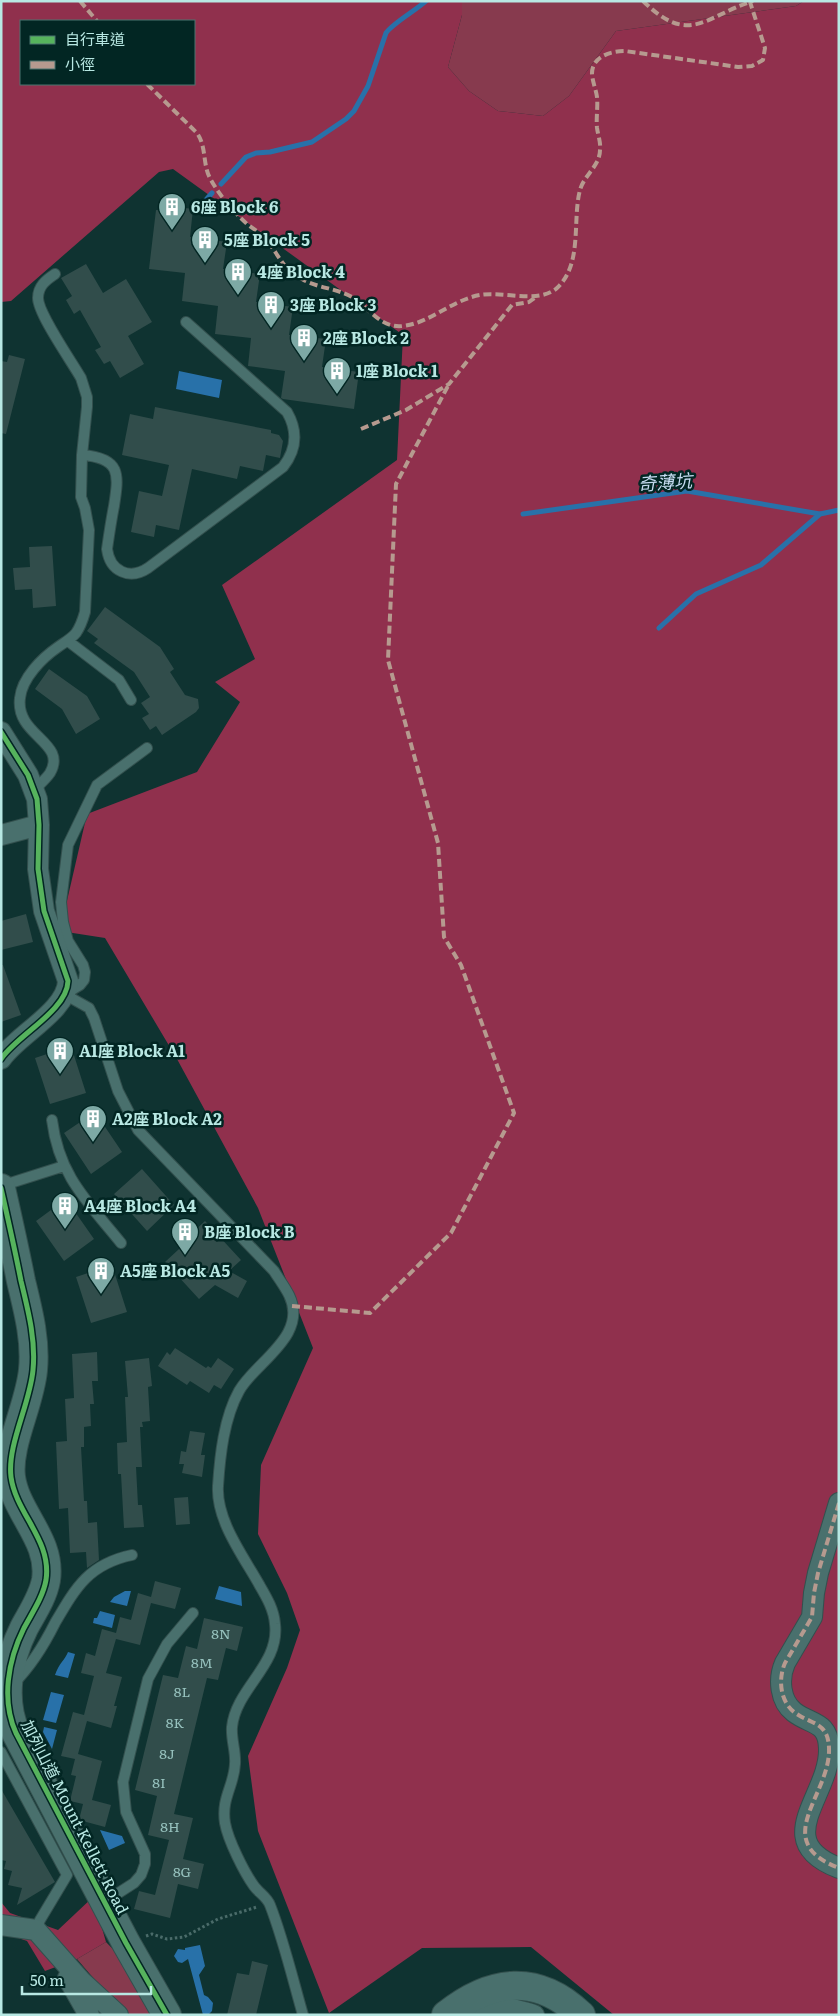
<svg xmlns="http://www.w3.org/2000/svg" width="840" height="2016" viewBox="0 0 840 2016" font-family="Literata,'Noto Sans TC',serif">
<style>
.green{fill:#873a4e}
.forest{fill:#90304d;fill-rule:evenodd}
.water{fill:#2871a9}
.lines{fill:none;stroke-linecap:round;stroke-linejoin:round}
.stream{stroke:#2871a9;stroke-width:5}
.building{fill:#314d4b}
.lane-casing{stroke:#33504e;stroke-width:12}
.street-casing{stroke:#33504e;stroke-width:22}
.secondary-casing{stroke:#33504e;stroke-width:30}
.path{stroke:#4a6b69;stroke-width:3;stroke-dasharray:2.5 2.5;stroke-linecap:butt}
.lane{stroke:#49706d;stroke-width:10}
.street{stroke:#49706d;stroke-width:20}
.secondary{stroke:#49706d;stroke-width:28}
.quiet{stroke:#b69a8f;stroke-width:4;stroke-dasharray:8 4;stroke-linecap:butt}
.cycleway-casing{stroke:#022623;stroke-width:8}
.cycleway{stroke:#56b35d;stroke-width:5}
.labels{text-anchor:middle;stroke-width:5;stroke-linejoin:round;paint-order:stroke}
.number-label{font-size:14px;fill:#96c1bd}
.poi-label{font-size:16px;font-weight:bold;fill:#b8e8e3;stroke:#022623;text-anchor:start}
.street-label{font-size:16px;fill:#b8e8e3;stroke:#022623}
.water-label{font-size:18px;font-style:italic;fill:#c7dcf1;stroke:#022623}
</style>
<rect width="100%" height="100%" fill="#0f3331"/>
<path class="green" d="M462,1H804L796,6L616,31L569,96L543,116L498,111L469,91L448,67L462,15Z
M106,1942L134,1971L156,2015H130L95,1980L77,1959Z"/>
<path class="forest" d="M1,1H462V15L448,67L469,91L498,111L543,116L569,96L616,31L796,6L804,1H839V2015H614L531,1947L422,1948L329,2013L258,1831L248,1756L287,1668L300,1630L287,1593L258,1534L261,1465L313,1348L258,1208L177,1059L105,938L60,931L87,814L197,772L240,702L215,682L255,659L222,585L397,460L403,335L173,169L159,172L11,301L1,302ZM21,21H194V84H21Z
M93,1897L106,1942L77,1959L45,1971L27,1941L1,1932V1902L10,1913L58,1930Z"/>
<path class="water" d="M179,371L222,380L219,398L176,389Z
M219,1586L241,1592L242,1606L215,1599Z
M125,1591H131L127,1606L110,1602L114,1597Z
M100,1611L115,1615L112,1628L93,1623L94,1618H97Z
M68,1652L75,1654L68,1678L55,1675C59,1663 65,1660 68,1652Z
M51,1692L64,1695L56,1723L43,1720Z
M44,1727L57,1730L52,1749L43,1732Z
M100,1830L122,1836L125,1843L109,1850Z
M200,1945L205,1966L199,1975L204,1995L208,1997L213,2003L212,2011L209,2014L203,2015L188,1959L182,1963L178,1962L174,1956L178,1949L185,1950V1948Z"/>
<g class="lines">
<path class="stream" d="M221,184L246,157L256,153L270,152L312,142L346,119L354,111L368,86L386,33C393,23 415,11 426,1
M199,208L212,193
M523,514L687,491L820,514L839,510
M659,628L696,594L761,565L820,514"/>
</g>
<path class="building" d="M178,207L193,209L190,237L227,242L223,269L260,274L256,302L293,307L289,335L326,339L322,367L359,372L354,409L283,399L281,398L285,371L248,366L251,338L215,334L218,306L182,301L185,273L149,269L156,210L177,212Z
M86,264L103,293L126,279L152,322L128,336L144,364L120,378L110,361L104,364L95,350L101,347L80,310L74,314L66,300L72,296L61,278Z
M9,355L25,359L6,434L1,433V361L7,362Z
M155,407L271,430V433L279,435L283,441L280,458L266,455L263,471L240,466L237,479L192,469L179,530L156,525L154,537L131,532L139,491L162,496L169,465L122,455L130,414L153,419Z
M52,546L56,606L33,608L32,589L15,590L13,568L30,567L29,547Z
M105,607L160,647L174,669L170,672L185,695L198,699L199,708L196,712L162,735L156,726L150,730L142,718L149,714L141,703L150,697L134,672L94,643L98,639L87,631Z
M49,669L87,696L100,719L76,734L62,709L35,689Z
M26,914L33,942L1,950V921Z
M1,965H3L21,1015L1,1022Z
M71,1046L86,1093L50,1104L35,1058Z
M95,1112L122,1152L91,1174L64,1133Z
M142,1169L174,1205L147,1231L114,1194Z
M66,1199L94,1239L64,1261L36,1221Z
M205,1221L241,1260L229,1271L247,1281L238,1298L215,1285L199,1299L165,1262L192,1237L190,1235Z
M112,1265L127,1312L91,1323L76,1277Z
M175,1348L206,1368L208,1366L211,1368L218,1358L234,1369L221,1389L214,1385L209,1393L190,1381L187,1385L158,1366L167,1352L170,1355Z
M97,1352L98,1381H92L94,1404H90L91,1426L84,1427V1447H81L84,1501H87L88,1523L97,1522L99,1560L87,1568L86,1552L70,1553L68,1508L59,1509L56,1442L67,1441L65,1399L74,1398L72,1354Z
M149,1358L152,1386L148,1387L150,1421L142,1422L143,1427H140L142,1467H136L138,1505H142L144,1527L124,1528L121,1474H118L117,1443L127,1442L125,1397H128L125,1361Z
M190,1431L205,1433L201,1455H205L202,1477L182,1473L184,1464H179L181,1451L186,1452Z
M188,1497L190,1524L176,1525L174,1498Z
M155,1581L181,1588L175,1609L151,1603L140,1645L116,1639L106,1673L122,1677L114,1706H117L111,1728L87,1721L78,1754L102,1761L92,1800L111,1805L105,1827L79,1820L83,1804L70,1801L76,1776L71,1775L75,1759L61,1756L73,1712L84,1715L94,1676L81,1673L86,1653L95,1656L102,1629L116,1633L120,1617L131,1620L138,1593L151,1597Z
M204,1618L243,1627L237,1651L226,1648L218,1680L207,1678L174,1814L193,1818L183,1859L204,1864L198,1889L178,1884L170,1918L134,1909L139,1891L155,1895L169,1840L148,1835L157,1796L135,1790L163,1675L178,1678L186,1646L197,1649Z
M1,1789L55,1882L17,1905L22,1888L8,1885L12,1871L4,1869L6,1861L1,1860Z
M252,1961L268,1965L256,2015H227L237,1973L249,1975Z"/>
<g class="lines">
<defs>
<path id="lane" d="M82,455C121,458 119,474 114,506C111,521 109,535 107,549C110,572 130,580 148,568L283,467C297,449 298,431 287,412L186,322
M68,641L119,680L131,700
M34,790C39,785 46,779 50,773C68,742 15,736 20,698C22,678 42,658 58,647C65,642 71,639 76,633C81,626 83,619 85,612L89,530L85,508L81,497L82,455L87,407V397L81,378C72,362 38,314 38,298C38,286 46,280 55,274
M64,994L89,1008L94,1018L118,1091L138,1130L274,1271C279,1279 285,1287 289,1295C309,1336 255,1362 239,1391C224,1418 220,1455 218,1486C216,1521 244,1557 260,1586C267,1598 274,1610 275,1624C280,1665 236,1688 232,1727C231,1740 236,1751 235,1764C234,1786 221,1798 225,1823C228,1840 244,1872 254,1886C259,1893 267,1897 270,1905C283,1938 293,1980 303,2015
M65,994L80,985L84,980L85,972L83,965L68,941L63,922L61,902L68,845L97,785L147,748
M52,1120C59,1176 87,1201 121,1243
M1,1186L64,1166
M14,1683C31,1666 44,1645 55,1623C76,1587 89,1564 132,1555
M1,1752L67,1875L40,1920L36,1930
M106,1901L134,1883L141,1875L145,1864V1854L126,1812L123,1782L148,1679L167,1644L193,1613"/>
<path id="street" d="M1,732L28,775L37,799L39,825L38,869L44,911L68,981C67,1011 17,1035 1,1059
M1,835L39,825
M839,1503L818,1573L814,1593L812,1617L785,1663C778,1679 780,1701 794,1712C811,1725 828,1721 829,1748C831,1795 768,1841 839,1868
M1,1925L36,1930L81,1981L118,2015
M68,1978L89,2015
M475,2015C499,2002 510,2008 534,2015"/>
<path id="secondary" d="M1,1188C8,1219 15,1250 21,1281C28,1310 36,1340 33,1370C30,1404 7,1445 11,1477C16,1514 52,1540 46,1580C43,1597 32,1613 24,1628C8,1660 1,1700 16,1733L126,1943L167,2015
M446,2015C491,1979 537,1973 581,2015"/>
</defs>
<use href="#lane" class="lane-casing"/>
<use href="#street" class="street-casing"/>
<use href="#secondary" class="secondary-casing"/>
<path class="path" d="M146,1936L152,1934L167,1939L184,1937L218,1919L257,1907"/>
<use href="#lane" class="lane"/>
<use href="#street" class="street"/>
<use href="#secondary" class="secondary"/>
<path class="quiet" d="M80,1L97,21
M643,1C690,47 705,16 753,1
M147,84L197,133C207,147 202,165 211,180C220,196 233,211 247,224C253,229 260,232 265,238C278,253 282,269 302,279C317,288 336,288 352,297C368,306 380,329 403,326C430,323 452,300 480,295C503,291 539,304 557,288C583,264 572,220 580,190C584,175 600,166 600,150C601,143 598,135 597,128C596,118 598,107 597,97C596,90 593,83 592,75C591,57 610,51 625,51L738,67L752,66L763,60L765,48L750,2
M361,429L406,410L449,384L512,305L529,302L537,296
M292,1306L370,1313L451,1233L514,1113L461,965L444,937L438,843L388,660L396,484L449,384
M839,1503L818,1573L814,1593L812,1617L785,1663C778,1679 780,1701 794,1712C811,1725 828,1721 829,1748C831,1795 768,1841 839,1868"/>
<defs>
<path id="cycleway" d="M1,732L28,775L37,799L39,825L38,869L44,911L68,981C67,1011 17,1035 1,1059
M1,1188C8,1219 15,1250 21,1281C28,1310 36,1340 33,1370C30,1404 7,1445 11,1477C16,1514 52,1540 46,1580C43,1597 32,1613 24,1628C8,1660 1,1700 16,1733L126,1943L167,2015"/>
</defs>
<use href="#cycleway" class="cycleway-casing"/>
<use href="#cycleway" class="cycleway"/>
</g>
<defs>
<symbol id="building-pin" viewBox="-11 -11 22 30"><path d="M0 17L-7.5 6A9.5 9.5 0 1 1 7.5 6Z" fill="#7da9a5" stroke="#022623"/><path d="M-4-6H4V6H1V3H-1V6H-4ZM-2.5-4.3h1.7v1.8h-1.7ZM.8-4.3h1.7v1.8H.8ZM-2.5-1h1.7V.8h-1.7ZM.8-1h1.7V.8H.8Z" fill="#fff"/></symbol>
</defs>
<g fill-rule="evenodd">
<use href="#building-pin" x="156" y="191" width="32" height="43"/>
<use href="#building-pin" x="189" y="224" width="32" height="43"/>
<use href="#building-pin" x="222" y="256" width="32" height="43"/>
<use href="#building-pin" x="255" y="289" width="32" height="43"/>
<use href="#building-pin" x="288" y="322" width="32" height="43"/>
<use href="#building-pin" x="321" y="355" width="32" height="43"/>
<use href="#building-pin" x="44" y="1035" width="32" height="43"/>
<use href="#building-pin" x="77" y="1103" width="32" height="43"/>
<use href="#building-pin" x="49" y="1190" width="32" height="43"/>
<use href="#building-pin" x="169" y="1216" width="32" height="43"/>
<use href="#building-pin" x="85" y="1255" width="32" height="43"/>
</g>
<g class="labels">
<g class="number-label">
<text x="221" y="1639">8N</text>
<text x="202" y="1668">8M</text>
<text x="182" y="1697">8L</text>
<text x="175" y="1728">8K</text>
<text x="167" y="1759">8J</text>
<text x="159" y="1788">8I</text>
<text x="170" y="1832">8H</text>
<text x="182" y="1877">8G</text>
</g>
<g class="poi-label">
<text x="191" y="213">6座 Block 6</text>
<text x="224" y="246">5座 Block 5</text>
<text x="257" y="278">4座 Block 4</text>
<text x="290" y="311">3座 Block 3</text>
<text x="323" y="344">2座 Block 2</text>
<text x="356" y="377">1座 Block 1</text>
<text x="79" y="1057">A1座 Block A1</text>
<text x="112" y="1125">A2座 Block A2</text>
<text x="84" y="1212">A4座 Block A4</text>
<text x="204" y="1238">B座 Block B</text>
<text x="120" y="1277">A5座 Block A5</text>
</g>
<g class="street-label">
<text transform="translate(75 1817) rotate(63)" y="6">加列山道 Mount Kellett Road</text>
</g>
<g class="water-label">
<text transform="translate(665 483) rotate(-4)" y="6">奇薄坑</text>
</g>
</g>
<rect width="840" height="2016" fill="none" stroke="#b8e8e3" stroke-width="5"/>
<rect x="20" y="20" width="175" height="65" fill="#022623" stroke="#4b7470"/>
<rect x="30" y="36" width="25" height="8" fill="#56b35d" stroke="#4b7470"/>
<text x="65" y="45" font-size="15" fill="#b8e8e3">自行車道</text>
<rect x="30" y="61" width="25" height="8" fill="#b69a8f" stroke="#4b7470"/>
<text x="65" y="70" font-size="15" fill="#b8e8e3">小徑</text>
<path d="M22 1986v8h129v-8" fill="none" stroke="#b8e8e3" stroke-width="2.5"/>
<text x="30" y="1986" font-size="15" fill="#b8e8e3" stroke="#022623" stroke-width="4" paint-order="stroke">50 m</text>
</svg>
